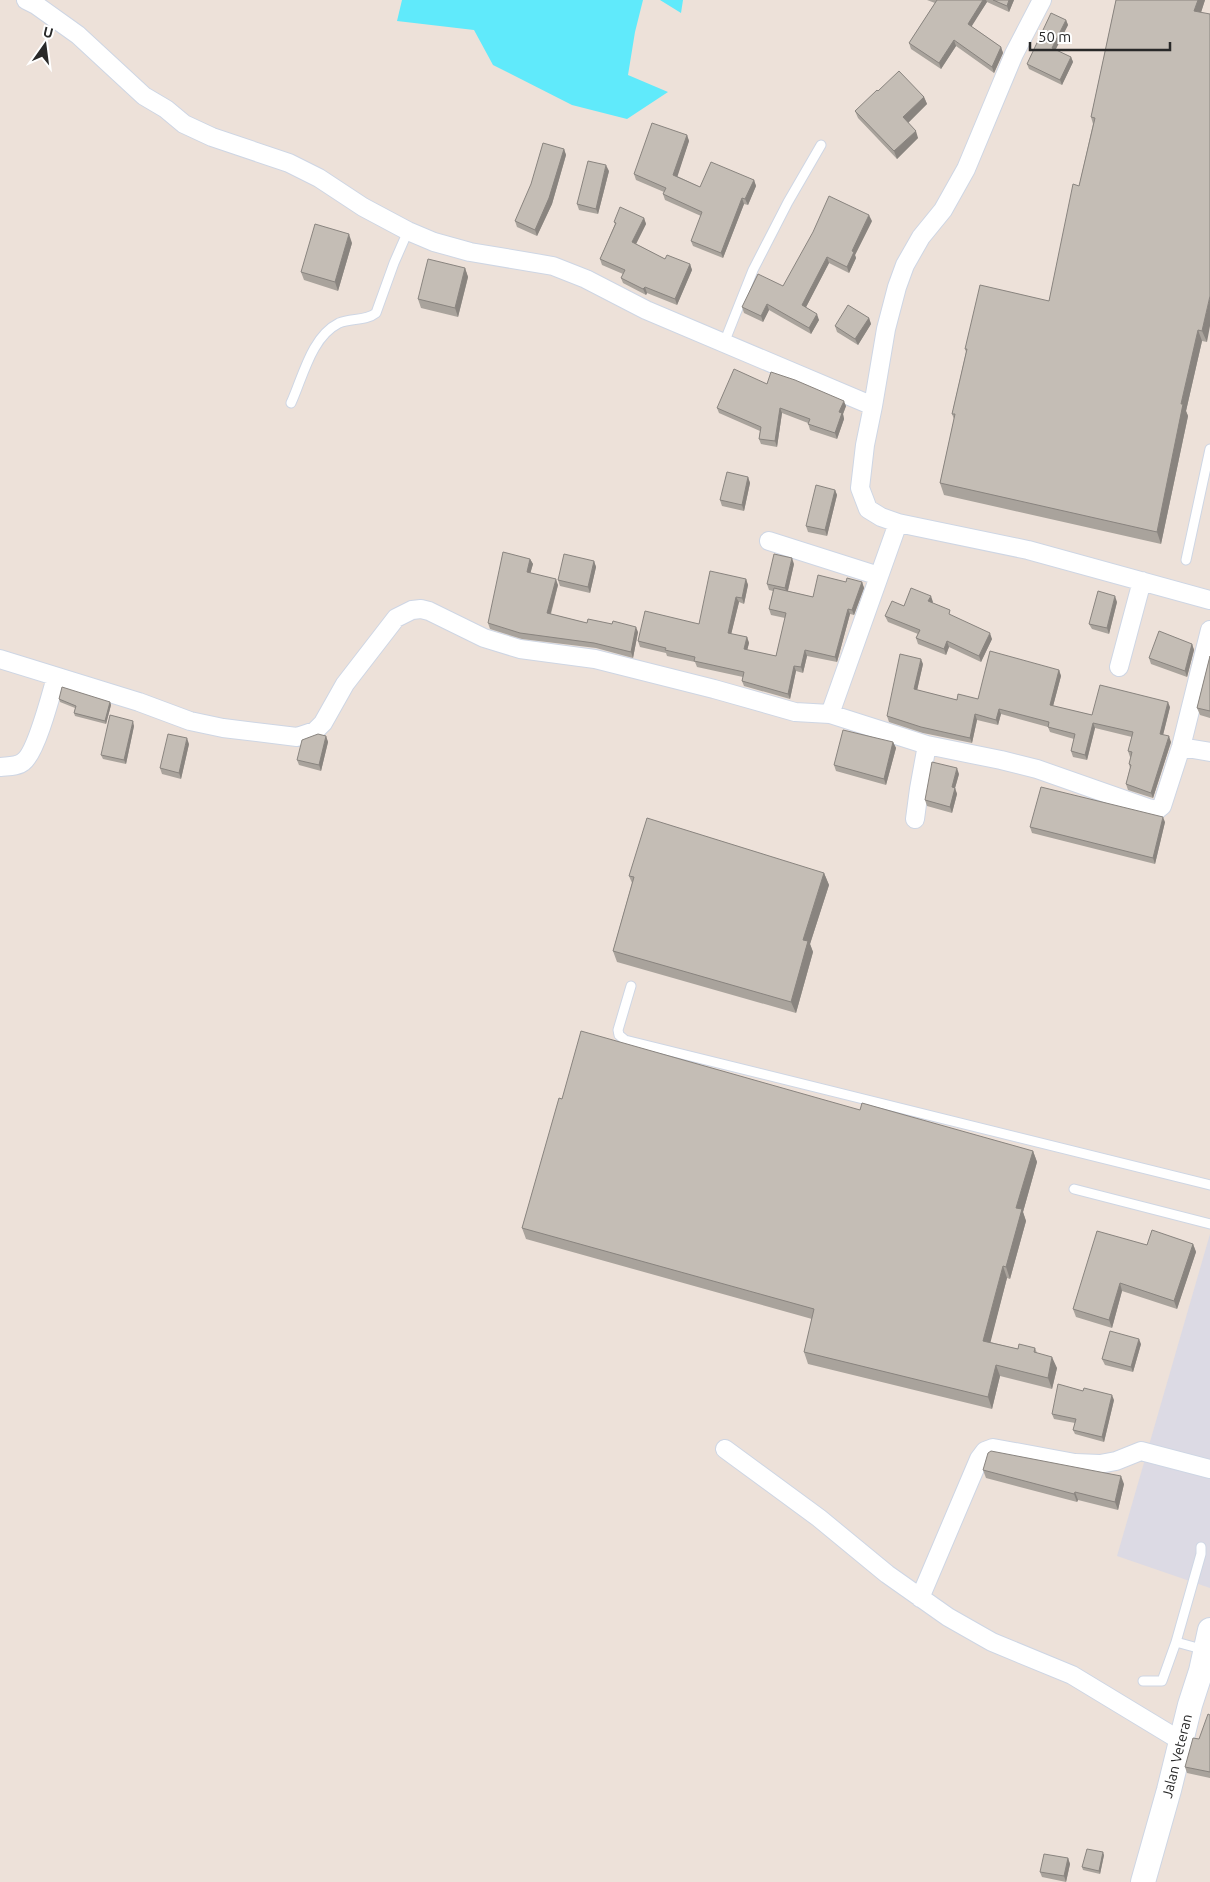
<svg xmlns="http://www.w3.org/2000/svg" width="1210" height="1882" viewBox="0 0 1210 1882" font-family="Ubuntu,sans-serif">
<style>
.industrial{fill:#dcdae4}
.water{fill:#60eafb}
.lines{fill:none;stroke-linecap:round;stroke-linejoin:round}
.lane-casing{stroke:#ced6e4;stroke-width:11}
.street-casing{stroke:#ced6e4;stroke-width:20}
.secondary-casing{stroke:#ced6e4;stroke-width:26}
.lane{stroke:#fff;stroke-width:9}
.street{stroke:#fff;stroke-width:18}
.secondary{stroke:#fff;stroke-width:24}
.wall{fill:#a9a39c}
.shaded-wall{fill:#89847f}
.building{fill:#c4bdb5;stroke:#89847f}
.labels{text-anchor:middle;stroke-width:4;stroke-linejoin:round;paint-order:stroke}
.street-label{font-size:14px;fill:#292929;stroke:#fff}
</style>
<rect width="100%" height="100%" fill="#ede1d9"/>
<path class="industrial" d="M1210,1234V1588L1117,1556Z"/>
<path class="water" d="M402,0H643L635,32L628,75L668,92L627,119L572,105L493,65L474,30L397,21Z
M660,0H683L681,13Z"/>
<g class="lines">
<defs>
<path id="lane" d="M724,343L753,270L788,202L821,145
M291,403C303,377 311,337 339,323C351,318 366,321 376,313L394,263L408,231
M1186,560L1210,449
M631,986L618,1030L619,1035L625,1040L1210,1185
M1074,1189L1210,1224
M1176,1642L1201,1554V1547
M1143,1681H1162L1176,1642L1205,1650"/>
<path id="street" d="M26,0L36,5L78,35L144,96L166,109L184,124L212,137L289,163L319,178L363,207L408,231L434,242L470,252L553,266L586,279L646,310L873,406L865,445L860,488L868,509L881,517L898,523L1028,550L1210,600
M873,406L886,329L897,287L905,265L921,237L943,210L966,169L1014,54L1042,0
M769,541L879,576
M0,659L139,702L190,721L223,728L297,737L315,731L323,723L345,684L396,618L412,610L421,609L429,611L484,638L520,649L595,659L714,689L795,712L830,714L927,745L1001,760L1037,769L1148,808L1157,810L1162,806L1181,747L1210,630
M1119,667L1142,581
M830,714L898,523
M1181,747L1210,752
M0,767C7,766 17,767 23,762C36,753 51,695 56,677
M915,819L919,789L927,745
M725,1449L819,1518L887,1574L948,1617L992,1642L1072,1675L1181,1741
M920,1598L979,1459L985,1451L993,1448L1075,1463L1100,1464L1116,1461L1141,1451L1210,1469"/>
<path id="secondary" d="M1143,1882L1169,1790L1190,1705L1201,1671L1210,1630"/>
</defs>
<use href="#lane" class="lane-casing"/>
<use href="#street" class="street-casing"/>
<use href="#secondary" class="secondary-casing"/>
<use href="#lane" class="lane"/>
<use href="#street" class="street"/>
<use href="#secondary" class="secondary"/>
</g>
<path class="wall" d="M927,0H1014L1009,12L987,2L971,26L1001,47L1003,53L994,73L956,46L941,69L911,49L909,43L935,3Z
M1116,0H1205L1201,12L1207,342L1202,341L1186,411L1188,416L1161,544L944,495L940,483L954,419L952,414L966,352L965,349L1049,301L1079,186L1093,124L1091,117Z
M1066,20L1068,25L1055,50L1071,57L1073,62L1062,85L1029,69L1027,64Z
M878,91L924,97L927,104L908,123L918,138L897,159L858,118L855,111Z
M687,135L689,141L677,176L700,187L754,180L756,186L748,205L744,204L723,258L693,246L691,241L701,216L665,200L663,194L664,192L636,180L634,174Z
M564,149L566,155L552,204L537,236L517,227L515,221Z
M609,171L598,214L579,210L577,204Z
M644,218L646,224L636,244L665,259L690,264L692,270L677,305L647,293L646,295L623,283L621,278L623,274L602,265L600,259L615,224L614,222Z
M872,221L855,255L856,258L849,273L829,263L806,307L819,320L811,334L769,310L763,322L744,313L742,307L783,286Z
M352,243L338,291L304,280L301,272Z
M465,268L468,277L458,317L421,308L418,299Z
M869,318L871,324L858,345L837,332L835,326Z
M767,384L846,406L843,414L844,419L837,439L810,430L808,423L782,413L777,447L761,444L759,439L760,431L719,413L717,408Z
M748,477L750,483L744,511L722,506L720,500Z
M835,490L837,495L827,536L808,532L806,526Z
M530,559L533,564L530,573L558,585L551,614L587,623L638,632L633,658L596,648L522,639L490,629L488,623Z
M594,561L596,567L590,593L560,586L558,580Z
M794,564L788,591L813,597L846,582H862L864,588L854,615L850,614L837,662L807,656L803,673L796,671L790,699L744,686L742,681L743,677L697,667L695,662L667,656L666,653L640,647L638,641L699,624L746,579L748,585L744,604L739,602L731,634L747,637L749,643L747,650L776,656L785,618L771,615L769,609L773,591L769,590L767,584Z
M933,602L932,603L952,616L992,639L981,662L949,647L946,655L918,644L916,638L918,634L888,622L885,616L904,606Z
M1117,602L1109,634L1092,629L1089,624Z
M1192,644L1194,650L1187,677L1151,664L1149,658Z
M1210,656V718L1200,715L1197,708Z
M923,664L917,690L957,700L978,699L1059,670L1061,676L1053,706L1092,715L1170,707L1163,735L1171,742L1153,798L1128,790L1126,784L1130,768L1129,764L1131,757H1130L1128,751L1132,737L1095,728L1087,760L1073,757L1071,751L1074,739L1050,732L1048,727L1001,714L998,725L977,720L972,743L923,733L889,722L887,716Z
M59,699L110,702L111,705L106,724L75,716L74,713L75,708L60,702Z
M134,726L126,764L103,759L101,755Z
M326,736L328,742L321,771L299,765L297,760Z
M893,742L896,748L886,785L836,771L834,765Z
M189,744L181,779L162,774L160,768Z
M959,774L955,788L957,794L952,813L927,806L925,800Z
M1165,822L1155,864L1032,833L1030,827Z
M824,873L829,885L810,944L813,952L796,1013L617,962L613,951L632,883L629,876Z
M562,1099L860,1110L1033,1151L1037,1162L1023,1212L1026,1221L1010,1279L1007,1278L990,1342L1018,1349L1035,1348L1037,1353L1057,1368L1052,1389L1000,1376L992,1409L808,1364L804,1352L812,1319L526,1239L522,1228Z
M1193,1244L1196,1252L1177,1309L1122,1291L1112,1328L1076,1317L1073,1309L1147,1245Z
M1141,1344L1133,1372L1105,1365L1102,1359Z
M1114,1400L1104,1442L1075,1434L1073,1430L1075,1423L1054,1419L1052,1414Z
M983,1470L1124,1484L1118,1510L1078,1500L1077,1502L986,1478Z
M1210,1715V1778L1187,1773L1185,1767L1199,1739Z
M1104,1855L1100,1874L1083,1870L1082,1867Z
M1068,1858L1070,1864L1066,1882L1042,1877L1040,1872Z"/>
<path class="shaded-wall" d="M983,0H986L987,2L970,29L968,24Z
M1009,0H1014L1009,12L1007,6Z
M1198,0H1205L1198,22L1194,11Z
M1066,20L1068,25L1054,53L1052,48Z
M954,40L956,46L941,69L939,63Z
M1001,47L1003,53L994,73L992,67Z
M1071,57L1073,62L1062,85L1060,80Z
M924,97L927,104L906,125L903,117Z
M916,131L918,138L897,159L894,151Z
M687,135L689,141L676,181L673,175Z
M564,149L566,155L552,204L537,236L535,230Z
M606,165L609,171L598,214L596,209Z
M754,180L756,186L748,205L745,199Z
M742,198L744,204L723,258L721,253Z
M869,215L872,221L855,255L856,258L849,273L847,267L852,251Z
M644,218L646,224L634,248L632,242Z
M349,234L352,243L338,291L335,282Z
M827,257L829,263L804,311L802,305Z
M690,264L692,270L677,305L675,299Z
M465,268L468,277L458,317L455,308Z
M645,287L647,293L646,295L643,289Z
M1210,296V326L1207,342L1202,331Z
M767,304L769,310L763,322L761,316Z
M817,314L819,320L811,334L809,328Z
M869,318L871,324L858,345L855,339Z
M1198,330L1202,341L1186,411L1188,416L1161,544L1157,532L1181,404Z
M844,401L846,406L843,414L844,419L837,439L835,433L839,412Z
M780,408L782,413L777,447L775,441Z
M748,477L750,483L744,511L742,505Z
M835,490L837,495L827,536L825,530Z
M792,558L794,564L787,594L785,588Z
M530,559L533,564L529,578L527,572Z
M594,561L596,567L590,593L588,587Z
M556,579L558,585L549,619L547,613Z
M746,579L748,585L744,604L742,598Z
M862,582L864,588L854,615L852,610Z
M931,596L933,602L930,607L928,601Z
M1115,596L1117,602L1109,634L1107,628Z
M736,597L739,602L730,639L728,633Z
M848,609L850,614L837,662L835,657Z
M636,627L638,632L633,658L631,652Z
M990,633L992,639L981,662L979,656Z
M747,637L749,643L746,655L744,649Z
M947,641L949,647L946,655L944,649Z
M1192,644L1194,650L1187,677L1185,671Z
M805,650L807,656L803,673L801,667Z
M921,659L923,664L916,695L914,689Z
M794,666L796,671L790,699L788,694Z
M1059,670L1061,676L1052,710L1050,705Z
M110,702L111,705L106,724L105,721Z
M1168,702L1170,707L1162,739L1160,734Z
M999,709L1001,714L998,725L996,720Z
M975,714L977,720L972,743L970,738Z
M133,721L134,726L126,764L124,760Z
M1093,723L1095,728L1087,760L1085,755Z
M326,736L328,742L321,771L319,765Z
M1169,736L1171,742L1153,798L1151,793Z
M187,738L189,744L181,779L179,773Z
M893,742L896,748L886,785L884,779Z
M957,768L959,774L955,788L957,794L952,813L950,807L952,787Z
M1163,817L1165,822L1155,864L1153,858Z
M824,873L829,885L810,944L813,952L796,1013L791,1002L803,940Z
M1033,1151L1037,1162L1023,1212L1026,1221L1010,1279L1006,1267L1016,1208Z
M1193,1244L1196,1252L1177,1309L1174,1301Z
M1003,1266L1007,1278L988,1352L983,1341Z
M1120,1283L1122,1291L1112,1328L1109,1320Z
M1139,1339L1141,1344L1133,1372L1131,1367Z
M1052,1357L1057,1368L1052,1389L1048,1378Z
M996,1365L1000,1376L992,1409L988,1397Z
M1112,1395L1114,1400L1104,1442L1102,1437Z
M1121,1476L1124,1484L1118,1510L1115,1502Z
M1075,1492L1078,1500L1077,1502L1074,1494Z
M1103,1852L1104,1855L1100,1874L1099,1871Z
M1068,1858L1070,1864L1066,1882L1064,1876Z"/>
<path class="building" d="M937,0H983L968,24L1001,47L992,67L954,40L939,63L909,43Z
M993,0H1009L1007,6Z
M1116,0H1198L1194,11L1210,14V296L1202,331L1198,330L1181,404H1183L1157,532L940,483L955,414H952L967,349H965L980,285L1049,301L1073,184L1079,186L1095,118L1091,117Z
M1051,13L1066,20L1052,48L1071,57L1060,80L1027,64Z
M899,71L924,97L903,117L916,131L894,151L855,111L877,90L878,91Z
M652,123L687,135L673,175L700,187L711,162L754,180L745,199L742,198L721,253L691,241L702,212L663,194L666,188L634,174Z
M543,143L564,149L549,198L535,230L515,221L531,184Z
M588,161L606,165L596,209L577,204Z
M829,196L869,215L852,251L854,252L847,267L827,257L802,305L817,314L809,328L767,304L761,316L742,307L758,274L783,286L813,232Z
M620,207L644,218L632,242L665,259L667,255L690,264L675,299L645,287L643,289L621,278L625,270L600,259L616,223L614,222Z
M315,224L349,234L335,282L301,272Z
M428,259L465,268L455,308L418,299Z
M848,305L869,318L855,339L835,326Z
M734,369L767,384L771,372L795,380L844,401L839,412L842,413L835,433L808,424L810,419L780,408L775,441L759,439L761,427L717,408Z
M727,472L748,477L742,505L720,500Z
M816,485L835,490L825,530L806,526Z
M503,552L530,559L527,572L556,579L547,613L587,623L588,619L612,624L613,621L636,627L631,652L594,643L520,633L488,623Z
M564,554L594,561L588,587L558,580Z
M774,554L792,558L785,588L767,584Z
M710,571L746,579L742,598L736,597L728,633L747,637L744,649L776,656L786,613L769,609L774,588L813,597L818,575L846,582L847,578L862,582L852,610L848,609L835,657L805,650L801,667L794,666L788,694L742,681L744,672L694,661L695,657L665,650L666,648L638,641L645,611L699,624Z
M911,588L931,596L928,601L950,610L949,614L990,633L979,656L947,641L944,649L916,638L920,630L885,616L892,601L904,606Z
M1098,591L1115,596L1107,628L1089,624Z
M1159,631L1192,644L1185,671L1149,658Z
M990,651L1059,670L1050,705L1092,715L1100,685L1168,702L1160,734L1169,736L1151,793L1126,784L1131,765L1129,764L1132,752L1128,751L1133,732L1093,723L1085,755L1071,751L1075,734L1048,727L1049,722L999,709L996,720L975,714L970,738L921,727L887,716L900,654L921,659L914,689L957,700L958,694L978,699Z
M1210,656V711L1197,708Z
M62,687L110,702L105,721L74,713L76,706L59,699Z
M110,715L133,721L124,760L101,755Z
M843,730L893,742L884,779L834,765Z
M168,734L187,738L179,773L160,768Z
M318,734L326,736L319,765L297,760L302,740Z
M932,762L957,768L952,787L955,788L950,807L925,800Z
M1041,787L1163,817L1153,858L1030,827Z
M647,818L824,873L803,940L808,941L791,1002L613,951L634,877L629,876Z
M581,1031L860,1110L862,1103L1033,1151L1016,1208L1022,1209L1006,1267L1003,1266L983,1341L1018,1349L1019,1344L1035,1348L1034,1352L1052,1357L1048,1378L996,1365L988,1397L804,1352L814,1309L522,1228L559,1098L562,1099Z
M1152,1230L1193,1244L1174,1301L1120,1283L1109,1320L1073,1309L1097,1231L1147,1245Z
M1110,1331L1139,1339L1131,1367L1102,1359Z
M1058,1384L1083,1391L1084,1388L1112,1395L1102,1437L1073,1430L1076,1419L1052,1414Z
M991,1451L1121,1476L1115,1502L1075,1492L1074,1494L983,1470L988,1453Z
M1208,1714L1210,1715V1772L1185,1767L1193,1738L1199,1739Z
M1087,1849L1103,1852L1099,1871L1082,1867Z
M1044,1854L1068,1858L1064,1876L1040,1872Z"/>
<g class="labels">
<g class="street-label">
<text transform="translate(1177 1756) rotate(-76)" y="5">Jalan Veteran</text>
</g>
</g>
<g transform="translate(45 45) rotate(14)" stroke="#ffffff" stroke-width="4" paint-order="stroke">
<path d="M0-4L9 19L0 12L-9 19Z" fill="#292929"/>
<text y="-8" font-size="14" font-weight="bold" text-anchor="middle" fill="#292929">U</text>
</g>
<path d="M1030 42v8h140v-8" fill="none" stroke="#292929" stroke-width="2.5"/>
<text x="1038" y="42" font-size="15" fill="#292929" stroke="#ffffff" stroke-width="4" paint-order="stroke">50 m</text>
</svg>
